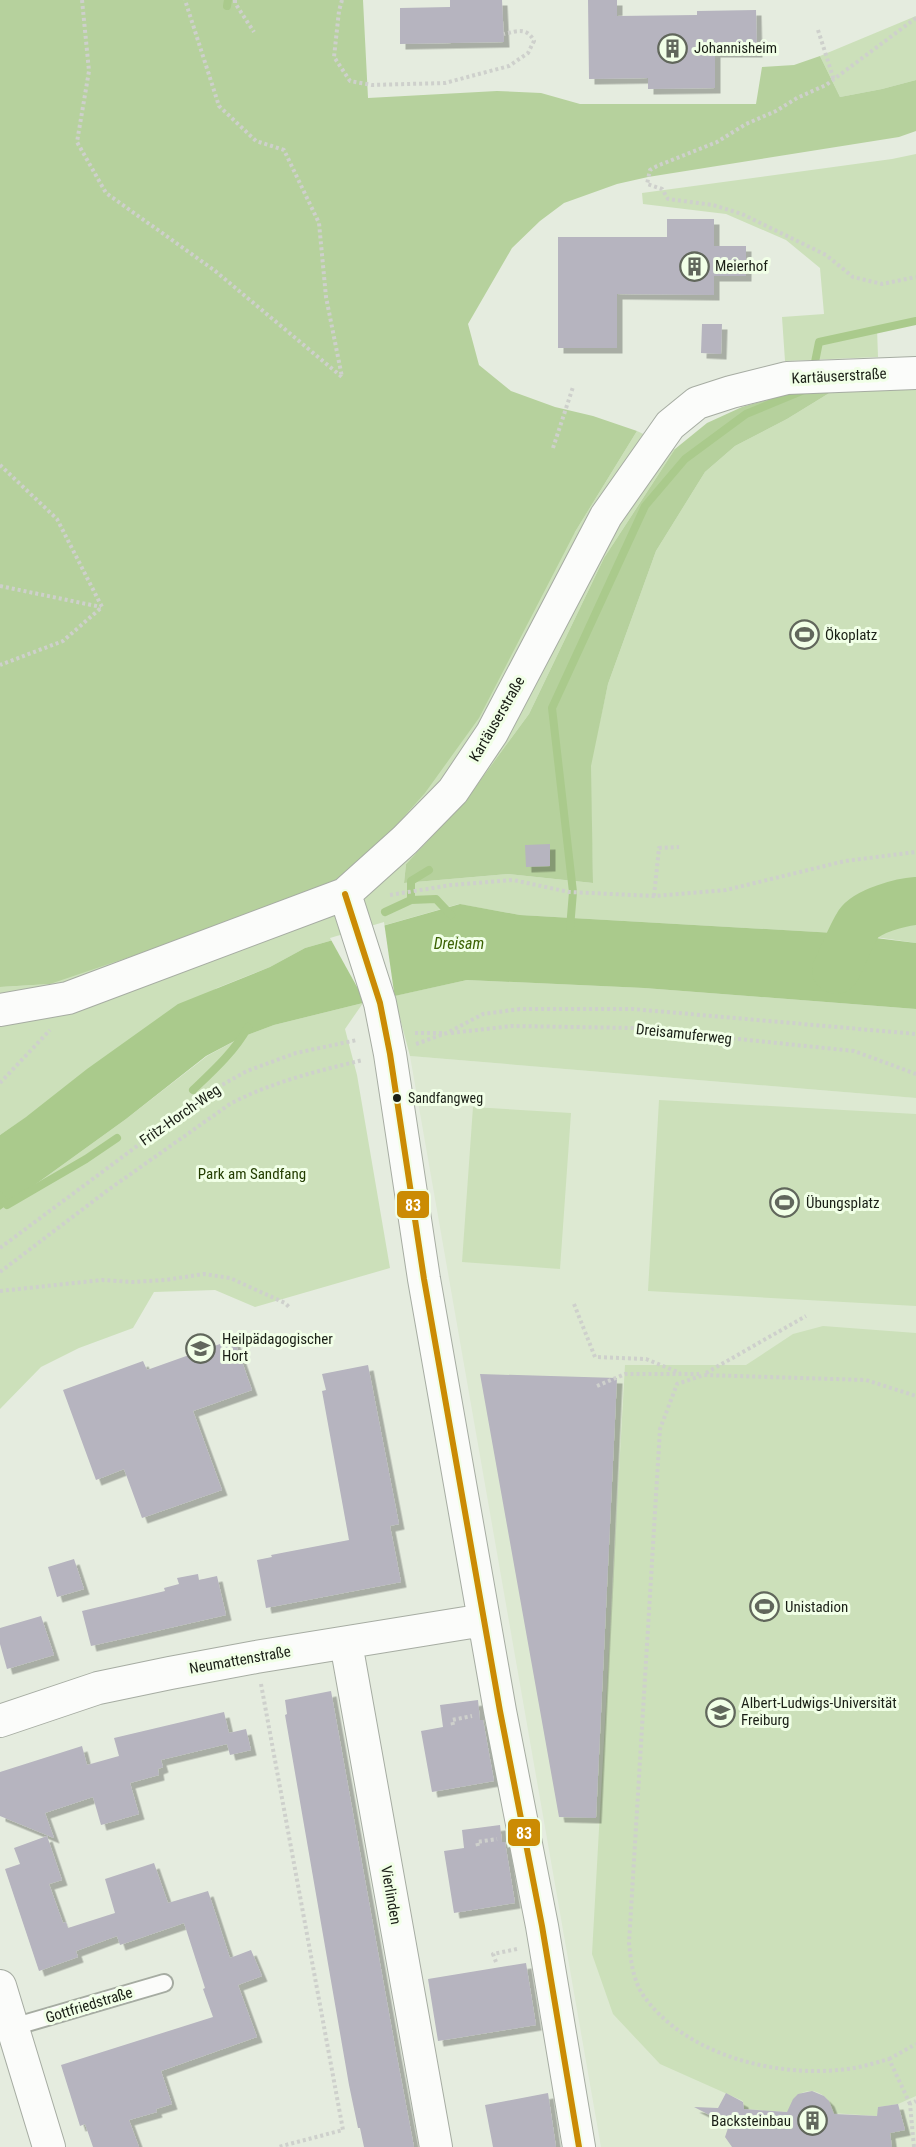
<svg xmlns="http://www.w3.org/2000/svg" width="916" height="2147" viewBox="0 0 916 2147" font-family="'Roboto Condensed',sans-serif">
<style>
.built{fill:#dde9d2}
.green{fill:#cce0ba}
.forest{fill:#b6d19d}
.water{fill:#aaca8c}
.pier{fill:#e5ecdf}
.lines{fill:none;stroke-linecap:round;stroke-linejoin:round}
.stream{stroke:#aaca8c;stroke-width:8}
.river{stroke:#aaca8c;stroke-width:48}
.building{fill:#b6b4bf;filter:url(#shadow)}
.service-casing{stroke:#a6aca2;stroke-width:20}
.minor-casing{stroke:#a6aca2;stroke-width:34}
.path{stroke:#ced0cc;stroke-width:4;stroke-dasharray:3 3;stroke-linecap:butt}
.service{stroke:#fbfcfa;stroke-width:16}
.minor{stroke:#fbfcfa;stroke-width:32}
.bus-1-casing{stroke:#f1ffe7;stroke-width:10}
.bus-1{stroke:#cb8b04;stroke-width:6}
.bus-dot{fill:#1a1f16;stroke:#f1ffe7;stroke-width:2}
.labels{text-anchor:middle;stroke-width:6;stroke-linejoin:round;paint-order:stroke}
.bus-label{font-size:14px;fill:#1a1f16;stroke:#f1ffe7;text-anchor:start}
.poi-label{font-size:15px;fill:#1a1f16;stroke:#f1ffe7;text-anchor:start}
.street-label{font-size:15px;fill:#1a1f16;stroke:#f1ffe7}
.park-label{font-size:15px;fill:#223c00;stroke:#f1ffe7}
.water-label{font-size:16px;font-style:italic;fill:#3b6203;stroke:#f1ffe7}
.line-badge{stroke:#f1ffe7;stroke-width:2}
.badge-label{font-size:16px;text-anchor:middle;font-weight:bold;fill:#fff}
</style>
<defs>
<filter id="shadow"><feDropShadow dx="5.5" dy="5.5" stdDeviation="0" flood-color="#0004"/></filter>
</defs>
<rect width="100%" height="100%" fill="#e5ecdf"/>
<path class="built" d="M410,1056L916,1098V2147H601Z"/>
<path class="green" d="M916,16V80L882,89L840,97L820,56Z
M916,154V324L877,328L878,357L785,361L782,317L824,314L820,268L786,240L726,214L643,204L642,193L892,159Z
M916,387V889L868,903L850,914L835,933L520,915L459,904L305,948L270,967L217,988L0,1135V987L50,984L575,532L637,431L675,449L604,558L529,714L465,801L406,864L404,883L508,874L593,883L590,766L608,684L656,551L705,472L735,446L787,419L831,392Z
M916,906V943L875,937V920Z
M467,980L644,988L916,1009V1098L410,1056L394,996Z
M363,1003L345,1029L357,1075L390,1268L255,1307L215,1290L154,1292L133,1328L79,1348L41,1367L0,1409V1210L126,1119L207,1056L242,1037L274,1025Z
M659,1100L916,1114V1306L648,1291Z
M473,1107L571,1113L560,1269L462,1262Z
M823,1326L916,1333V2096L898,2104L879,2107L877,2116L832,2113C829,2085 794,2083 789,2112L744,2109L743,2101L660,2064L613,2014L592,1954L625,1365H746L793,1334Z"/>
<path class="forest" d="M0,0H363L368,98L497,91L541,93L580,104H756L762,67L794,65L820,56L840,97L882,89L916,80V131L899,137L648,177L617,184L564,203L540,221L512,248L468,324L479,365L511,391L555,407L593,416L637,431L575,532L479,718L425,793L368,857L336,881L309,896L50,984L0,987Z
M831,392L787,419L735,446L705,472L656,551L608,684L591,766L593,883L508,874L404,883L406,864L465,801L529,714L604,558L675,449L707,423L742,407L785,395Z"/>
<path class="water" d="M460,904L520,915L835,933L916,943V1009L644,988L467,980L363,1003L274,1025L242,1037L206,1056L126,1119L0,1210V1135L26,1117L87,1069L178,1004L270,967L305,948Z"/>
<path class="pier" d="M384,922L395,999L367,1005L330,938Z"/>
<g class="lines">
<path class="stream" d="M227,6L228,0
M813,372L819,342L916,321
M411,900V881L429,870
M385,912L411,900L436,899L451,915
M570,928L573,892L552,708L645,506L685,459L746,414L804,390
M193,1090C213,1071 235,1051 248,1027
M0,1196L7,1205L86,1159L117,1138"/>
<path class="river" d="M836,970C844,955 850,937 859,923C867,911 902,902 916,901"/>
</g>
<path class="building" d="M450,0H502L504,42L400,44V8L450,7Z
M588,0H617V16L697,15V11L756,10L757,52H715V88L648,89V78L589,79Z
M667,219H714V246H746V276H714V295L617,294V348H558V237H667Z
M702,324H722L721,354L701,353Z
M550,844V866L526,867L525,845Z
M234,1339L252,1390L193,1411L222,1490L142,1518L124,1469L96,1480L63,1390L143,1361L147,1370Z
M368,1365L399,1524L390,1526L401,1582L266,1608L257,1560L272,1557L271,1555L349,1540L322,1391L326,1390L322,1374Z
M480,1374L617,1378L596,1818L559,1817Z
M74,1559L84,1589L57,1597L48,1567Z
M198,1574L199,1580L217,1576L226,1615L91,1646L82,1611L165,1591L164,1588L179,1584L177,1578Z
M41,1616L54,1655L7,1669L0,1644V1628Z
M331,1691L396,2052L414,2147H364L360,2128H358L349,2085L285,1715L287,1714L285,1700Z
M478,1700L480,1720H483L494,1781L432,1792L421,1731L443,1727L440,1705Z
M224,1712L229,1733L246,1729L251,1750L230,1755L227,1744L161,1760L163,1767L158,1769L159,1775L130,1783L139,1814L101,1825L93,1797L45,1813L54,1838L0,1816V1772L82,1746L87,1765L119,1756L114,1738Z
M500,1825L502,1842H505L515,1903L454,1913L444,1851L464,1848L462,1830Z
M47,1836L62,1880L49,1884L63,1923L66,1922L68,1928L115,1913L105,1879L154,1863L168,1903L208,1891L230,1958L251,1950L262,1976L238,1985L257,2037L161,2071L172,2104L156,2109L157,2112L129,2120L139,2147H93L85,2124L80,2126L61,2065L213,2017L203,1989L205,1988L184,1923L120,1945L117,1936L76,1951L78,1957L39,1971L5,1869L20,1864L14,1848Z
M526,1963L536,2025L438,2041L428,1979Z
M812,2091L824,2096L829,2101L834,2114L877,2116L878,2107L898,2104L905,2130L890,2133L892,2147H732L725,2137L729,2125L694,2107L718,2108L726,2093L743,2102L744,2109L787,2112L793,2099L798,2094Z
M548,2093L556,2147H493L485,2105Z"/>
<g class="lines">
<defs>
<path id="service" d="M13,2027L164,1983"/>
<path id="minor" d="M345,894L380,1003L390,1054L424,1279L500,1711L542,1926L579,2147
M0,1010L68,998L345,894L405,840L453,791L492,733L606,516L670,425L697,403L731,392L787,378L916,373
M346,1643L436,2147
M0,1721L98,1688L170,1673L256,1657L484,1620
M0,1986L49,2147"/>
</defs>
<use href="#service" class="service-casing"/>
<use href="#minor" class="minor-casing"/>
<path class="path" d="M82,0L89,71L77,142L106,193L214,270L342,377L326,297L319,223L284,150L256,141L219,106L185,0
M235,0V3L254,32
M342,0L339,11L334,57L350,81L372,85L445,83L509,66L528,53L534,41C527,27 517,31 504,34
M916,18L826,85L797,98L776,111L746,124L717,142L657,166L650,170L647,184L662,189L668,199L713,205L742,214L826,255L853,277L882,284L916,277
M818,30L834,80
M553,448L573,387
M0,465L57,519L102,607L63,641L0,665
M0,586L101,607
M390,895L451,885L513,880L569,892L654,896L726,890L845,861L916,852
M654,896L659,848L679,847
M415,1033H444
M451,1033L512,1026L633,1028L854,1051L916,1074
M416,1044L447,1033L483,1014L520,1009H633L916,1034
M0,1083L50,1030
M0,1248L211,1091L247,1071L296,1053L357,1040
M0,1272L108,1190L230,1104C271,1082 318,1071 363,1060
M0,1291L102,1280L133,1282L165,1280L204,1274L230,1278L285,1303L290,1308
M574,1304L595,1357L646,1359L680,1373
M706,1373L806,1316
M597,1386L625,1374H699
M261,1684L343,2130L278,2147
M453,1725L452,1720L472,1716
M478,1846L477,1842L497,1839
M496,1962L493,1954L517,1949
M889,2059L916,2044
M910,2104L889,2059C878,2062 866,2066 854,2068C783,2080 686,2057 643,1995C633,1980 631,1961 629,1943L660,1429L677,1384L704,1375L866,1380L916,1396
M914,2147L910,2104L916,2101"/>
<use href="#service" class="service"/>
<use href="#minor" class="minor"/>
<defs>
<path id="bus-1" d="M345,894L380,1003L390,1054L424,1279L500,1711L542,1926L579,2147"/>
</defs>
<use href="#bus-1" class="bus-1-casing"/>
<use href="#bus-1" class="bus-1"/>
</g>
<defs>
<symbol id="building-ring" viewBox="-11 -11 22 22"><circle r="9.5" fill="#f1ffe7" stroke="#61675c" stroke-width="1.5"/><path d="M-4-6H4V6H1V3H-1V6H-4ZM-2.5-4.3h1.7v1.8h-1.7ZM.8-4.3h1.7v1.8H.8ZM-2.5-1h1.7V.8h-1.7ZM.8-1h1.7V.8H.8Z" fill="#61675c"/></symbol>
<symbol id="stadium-ring" viewBox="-11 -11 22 22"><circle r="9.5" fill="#f1ffe7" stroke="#61675c" stroke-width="1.5"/><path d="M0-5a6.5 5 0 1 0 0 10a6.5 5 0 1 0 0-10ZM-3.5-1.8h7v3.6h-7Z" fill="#61675c"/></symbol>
<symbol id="school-ring" viewBox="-11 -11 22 22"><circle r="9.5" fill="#f1ffe7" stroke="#61675c" stroke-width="1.5"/><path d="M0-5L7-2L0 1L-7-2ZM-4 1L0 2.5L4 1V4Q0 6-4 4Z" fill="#61675c"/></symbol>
<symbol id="university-ring" viewBox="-11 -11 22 22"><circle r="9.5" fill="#f1ffe7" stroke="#61675c" stroke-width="1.5"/><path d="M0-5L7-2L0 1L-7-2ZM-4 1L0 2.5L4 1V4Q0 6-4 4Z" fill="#61675c"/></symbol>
</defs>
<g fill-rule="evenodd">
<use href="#building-ring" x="656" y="32" width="33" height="33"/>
<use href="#building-ring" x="678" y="250" width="33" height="33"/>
<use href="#stadium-ring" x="788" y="618" width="33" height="33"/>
<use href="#stadium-ring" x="768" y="1186" width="33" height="33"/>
<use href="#school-ring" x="184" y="1332" width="33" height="33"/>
<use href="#stadium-ring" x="748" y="1590" width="33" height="33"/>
<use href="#university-ring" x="704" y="1696" width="33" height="33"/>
<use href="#building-ring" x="796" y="2104" width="33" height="33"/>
</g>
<circle class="bus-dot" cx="397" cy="1098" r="5"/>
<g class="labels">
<g class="bus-label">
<text x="408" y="1103">Sandfangweg</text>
</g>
<g class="poi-label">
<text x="694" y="53">Johannisheim</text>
<text x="715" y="271">Meierhof</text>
<text x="825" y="640">Ökoplatz</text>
<text x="806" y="1208">Übungsplatz</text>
<text x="222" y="1344">Heilpädagogischer<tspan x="222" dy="17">Hort</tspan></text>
<text x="785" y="1612">Unistadion</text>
<text x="741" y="1708">Albert-Ludwigs-Universität<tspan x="741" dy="17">Freiburg</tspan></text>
<text x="791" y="2126" text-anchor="end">Backsteinbau</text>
</g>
<g class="street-label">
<text transform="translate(839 376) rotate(-3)" y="5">Kartäuserstraße</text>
<text transform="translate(497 719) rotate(-60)" y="5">Kartäuserstraße</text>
<text transform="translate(684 1034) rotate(6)" y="5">Dreisamuferweg</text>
<text transform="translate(180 1115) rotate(-35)" y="5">Fritz-Horch-Weg</text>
<text transform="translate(240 1660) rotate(-10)" y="5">Neumattenstraße</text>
<text transform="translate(391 1895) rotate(80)" y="5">Vierlinden</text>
<text transform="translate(89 2005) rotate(-17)" y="5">Gottfriedstraße</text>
</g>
<g class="park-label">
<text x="252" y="1179">Park am Sandfang</text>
</g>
<g class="water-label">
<text x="459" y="949">Dreisam</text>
</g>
</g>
<g class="line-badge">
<rect x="396" y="1190" width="34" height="29" rx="6" fill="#cb8b04"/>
<rect x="507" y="1818" width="34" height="29" rx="6" fill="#cb8b04"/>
</g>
<g class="badge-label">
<text x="413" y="1211">83</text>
<text x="524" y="1839">83</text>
</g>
</svg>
